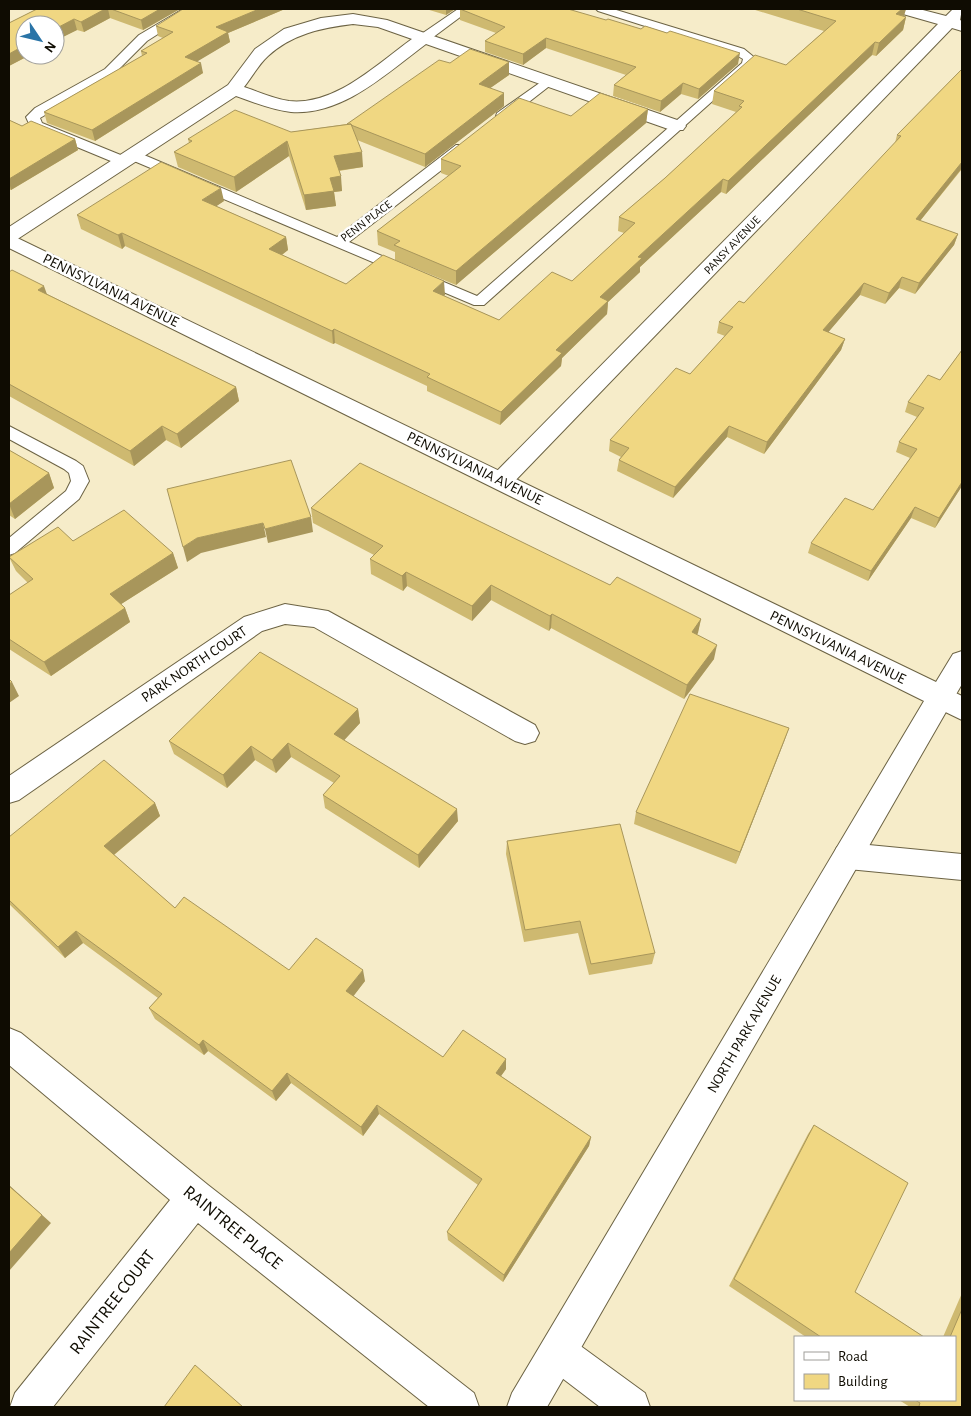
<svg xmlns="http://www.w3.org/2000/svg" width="971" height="1416" viewBox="0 0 971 1416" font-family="'Alegreya Sans',sans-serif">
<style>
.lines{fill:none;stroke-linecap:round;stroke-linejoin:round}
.service-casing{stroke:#6c6344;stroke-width:2}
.minor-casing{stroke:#6c6344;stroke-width:2}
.tertiary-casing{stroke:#6c6344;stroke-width:2}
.service{fill:#fff;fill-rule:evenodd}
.minor{fill:#fff;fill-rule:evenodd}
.tertiary{fill:#fff;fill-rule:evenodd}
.wall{fill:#ceb970}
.shaded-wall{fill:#a8965b}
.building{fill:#f0d782;stroke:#a8965b}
.labels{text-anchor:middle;stroke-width:5;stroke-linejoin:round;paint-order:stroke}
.far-street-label{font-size:12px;fill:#0f0c02;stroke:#fff}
.street-label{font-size:15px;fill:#0f0c02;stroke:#fff}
.near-street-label{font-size:18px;fill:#0f0c02;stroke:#fff}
</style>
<rect width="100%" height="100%" fill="#f6ecc9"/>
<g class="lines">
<defs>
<path id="service" d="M183,9H197L147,41L113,75L40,118L42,123L128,158L130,161L128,164H118L31,128L26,117L35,108L105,69L139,35Z
M458,9H471L428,41H420L418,38L420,35Z
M596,9H613L744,49L755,58L754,64L484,305H474L127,158L125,155L132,151L137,152L337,237L456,145H466L468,148L466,151L349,242L477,296L742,63L743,59L736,55L598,11Z
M548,77L552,78L554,81L552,84L507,119H497L496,116L497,113Z
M9,426L76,461L83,466L89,481L79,499L15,553L9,555V538L66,491L71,481L69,473L64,469L9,439Z"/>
<path id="minor" d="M894,9H919L946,16L953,9H962L960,20L962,21V31L952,28L510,486L502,488L494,486L490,480L494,474L938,24L896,12Z
M353,14L387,20L683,122L686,126L683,130H671L426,44C388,72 343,116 291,112C272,110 253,102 236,96L16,240L9,242V227L228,85L255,49L284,29L321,18ZM353,24L378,27L412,39C377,64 335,106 289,101C274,99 259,92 244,87C252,77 259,64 268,56C292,34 321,28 353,24Z
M285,604L328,611L535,725L539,733L535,741L525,744L515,741L314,627L285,624L262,631L19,800L9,803V776L244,617Z
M941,686L962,696V720L931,705L927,697L931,689Z
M848,843L962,854V880L848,869L837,865L833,856L837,847Z
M9,1028L21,1033L208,1185L474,1393L479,1407H429L198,1223L53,1407H10L15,1393L170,1200L9,1065Z
M558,1333L571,1339L645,1393L650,1407H600L545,1365L539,1352L545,1339Z"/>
<path id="tertiary" d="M9,234L936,682L953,654L962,651V684L547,1407H507L512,1393L924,701L9,248Z"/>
</defs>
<use href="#service" class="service-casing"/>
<use href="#minor" class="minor-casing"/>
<use href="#tertiary" class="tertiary-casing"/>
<use href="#service" class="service"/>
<use href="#minor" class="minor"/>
<use href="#tertiary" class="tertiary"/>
</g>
<path class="wall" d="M37,9H180L143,30L110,18L84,32L77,30L25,55H30L9,66V23Z
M285,9L228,33L230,42L197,61L203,73L95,141L47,123L44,112L142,56L141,51L163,38L158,36L156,26Z
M426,9H455L446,15Z
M460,9L738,64L698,99L681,94L660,112L613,96L614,85L626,75L546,48L523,65L485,52V41L496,33L460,20Z
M752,9H906L903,16L906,17L903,30L876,56L872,55L726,194L721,192L640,267V272L608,302L607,314L562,358L561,366L500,425L427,391V386L335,343L333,344L125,246L122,249L81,229L77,215L224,201L216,206L286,237L288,250L282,255L346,284L445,295L444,296L499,320L572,281L624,233L618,231L619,217L665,178L736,112L712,104L714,91L786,65L824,31Z
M509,62V75L490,88L504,106L425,167L357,140L363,167L339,171L342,191L334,192L336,206L306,210L289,156L236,192L178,167L174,152L189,143L188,139L291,132L347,124L450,63Z
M962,69V169L920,221L958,234L954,245L915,294L899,288L885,304L860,295L828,332L845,339L841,350L764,454L727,437L673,498L617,471L619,460L621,457L609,451L610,440L690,374L725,336L717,333L719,322L744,303L895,143L897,135Z
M648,109L646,123L456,285L395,260V252L378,245L377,231L449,176L441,173V159L571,116Z
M9,120L22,126L75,139L78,150L11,190L9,189Z
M9,272L47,294L236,387L239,401L181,448L166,440L134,466L9,396Z
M962,350V486L935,528L911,518L868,581L808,553L811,543L873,510L910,458L896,452L899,442L917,417L905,412L908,402L940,380Z
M9,450L49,473L54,488L15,519L9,515Z
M311,508L610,585L701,619L697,635L714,659L684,699L551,628L549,631L491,600L472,621L407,586L403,591L371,574L370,559L374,555L313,523Z
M73,541L173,553L178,568L121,604L125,608L130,622L51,676L9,649V595L28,583L16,571L9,557Z
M358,709L360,723L344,740L458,821L419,868L325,808L323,795L334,783L291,757L276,773L255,760L227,788L174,754L169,741Z
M789,728L736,864L634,824L636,812Z
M155,803L160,816L114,855L175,908L289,970L365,981L353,996L443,1057L506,1059V1069L501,1076L591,1137L589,1146L503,1282L448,1240L447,1232L478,1185L379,1114L363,1136L291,1083L276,1101L208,1051L204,1055L155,1019L149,1008L158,998L83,943L65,958L9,904V837Z
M507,841L655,953L652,964L589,975L578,933L524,942L506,854Z
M814,1125L855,1292L924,1337H806L729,1286L808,1134Z
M962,1293V1407H910L899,1400H955V1337H943Z"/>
<path class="shaded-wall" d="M105,9H108L110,18L84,32L81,22Z
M160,9H180L143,30L141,20Z
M259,9H285L228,33L230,42L188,67L185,57L216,27Z
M446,9H455L446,15Z
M902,9H906L904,16L896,14Z
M906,17L903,30L876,56L879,43Z
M74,19L77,30L55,41V29Z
M546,38V48L523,65V54Z
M875,42L872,55L726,194L728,181Z
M25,45V55H30L9,66V54Z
M740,53L738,64L698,99L699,89Z
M509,62V75L479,96V84Z
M201,63L203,73L95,141L92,130Z
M683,83L681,94L660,112L661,101Z
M504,93V106L425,167V154Z
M648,109L646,123L456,285V271Z
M75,139L78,150L11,190L9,182V179Z
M287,141L289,156L236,192L234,177Z
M362,152L363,167L335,171L334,156Z
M962,162V168L912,231L916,219Z
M341,176L342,191L334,192L336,206L306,210L304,195L330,178Z
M723,179L721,192L640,267V272L608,302L607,314L562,358L561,366L500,425L501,412L556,350L600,297L638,257Z
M221,188L224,201L205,214L202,200Z
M122,233L125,246L122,249L118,235Z
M958,234L954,245L915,294L919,283Z
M286,237L288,250L271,263L269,249Z
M902,277L899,288L885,304L889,293Z
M444,281L445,295L433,304V291Z
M864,283L860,295L820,342L823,330Z
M44,286L49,300L38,290Z
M334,329L335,343L333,344L332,331Z
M845,339L841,350L764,454L767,442Z
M236,387L239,401L181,448L177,434Z
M162,426L166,440L134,466L130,451Z
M729,426L727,437L673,498L675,487Z
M49,473L54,488L15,519L9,504Z
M962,482V486L935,528L939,518Z
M915,507L911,518L868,581L871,571Z
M311,517L313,532L268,543L265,529Z
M263,523L266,537L201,553L187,562L183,547L197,538Z
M173,553L178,568L115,608L110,594Z
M406,572L407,586L403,591L402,576Z
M491,585V600L472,621V606Z
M125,608L130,622L51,676L44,662Z
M552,614L551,628L549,631L550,616Z
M701,619L698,633L689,646L692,632Z
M717,645L714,659L684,699L687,685Z
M12,682L19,696L9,703V684Z
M358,709L360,723L337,748L334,734Z
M789,728L784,742L736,864L740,852Z
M288,743L291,757L276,773L272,760Z
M251,746L255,760L227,788L223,775Z
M155,803L160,816L110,858L104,846Z
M457,809L458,821L419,868L418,855Z
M76,931L83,943L65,958L58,947Z
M363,970L365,981L349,1002L346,991Z
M203,1040L208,1051L204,1055L199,1045Z
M506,1059V1069L496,1083V1073Z
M287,1073L291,1083L276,1101L272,1091Z
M377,1105L379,1114L363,1136L361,1127Z
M591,1137L589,1146L503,1282L504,1275Z
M9,1185L51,1223L9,1271Z"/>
<path class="building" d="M37,9H105L81,22L74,19L55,29V25H25V45L9,54V23Z
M111,9H160L141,20Z
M183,9H259L216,27L228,32L185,57L201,63L92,130L44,112L147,53L141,51L173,32L156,26Z
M460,9H568L606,20L608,19L641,29L645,26L667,33L670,31L740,53L699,89L683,83L661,101L614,85L636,67L546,38L523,54L485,41L505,27Z
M797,9H902L896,14L906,17L879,43L875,42L728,181L723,179L638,257L642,258L600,297L608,301L556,350L562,353L501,412L427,377L430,374L334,329L332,331L122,233L118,235L77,215L161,162L221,188L202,200L286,237L269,249L346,284L383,255L444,281L433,291L499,320L552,272L572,281L635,223L619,217L665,178L742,107L739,106L744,101L714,91L755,55L786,65L836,21Z
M470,49L509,62L479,84L504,93L425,154L351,125V124H347L439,60L450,63Z
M962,69V162L916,219L958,234L919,283L902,277L889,293L864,283L823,330L845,339L767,442L729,426L675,487L619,460L629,448L610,440L676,368L690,374L733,327L719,322L739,301L744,303L901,136L897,135Z
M600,93L648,109L456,271L394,245L400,241L377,231L461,166L441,159L519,98L571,116Z
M235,110L291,132L351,124L362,152L334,156L341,176L330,178L334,191L304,195L287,141L234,177L174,152L192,141L188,139Z
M9,120L22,126L31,121L75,139L9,179Z
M12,270L44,286L38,290L236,387L177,434L162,426L130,451L9,384V272Z
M962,350V482L939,518L915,507L871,571L811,543L845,498L873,510L917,449L899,442L924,408L908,402L928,375L940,380Z
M9,450L49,473L9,504Z
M291,460L311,517L265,529L263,523L197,538L183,547L167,489Z
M360,463L610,585L617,577L701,619L692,632L717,645L687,685L552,614L550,616L491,585L472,606L406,572L402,576L370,559L383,546L311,508Z
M124,510L173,553L110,594L125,608L44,662L9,639V595L33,579L9,557L58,527L73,541Z
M260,652L358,709L334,734L457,809L418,855L323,795L340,776L288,743L272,760L251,746L223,775L169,741Z
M9,679L12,682L9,684Z
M690,694L789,728L740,852L636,812Z
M104,760L155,803L104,846L175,908L184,897L289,970L316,938L363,970L346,991L443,1057L463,1030L506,1059L496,1073L591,1137L504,1275L447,1232L482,1179L377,1105L361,1127L287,1073L272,1091L203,1040L199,1045L149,1008L162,994L76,931L58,947L9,900V837Z
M620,824L655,953L591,964L580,921L525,930L507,841Z
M814,1125L908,1183L855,1292L924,1337H821L734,1279Z
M9,1186L42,1215L9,1253Z
M962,1309V1407H921L919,1406L920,1403L915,1400H955V1337H950Z
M195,1365L243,1407H164Z"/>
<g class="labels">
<g class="far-street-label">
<text transform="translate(366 221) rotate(-37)" y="4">PENN PLACE</text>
<text transform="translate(732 245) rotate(-46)" y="4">PANSY AVENUE</text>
</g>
<g class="street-label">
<text transform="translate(111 290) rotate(26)" y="5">PENNSYLVANIA AVENUE</text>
<text transform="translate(475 468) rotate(26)" y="5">PENNSYLVANIA AVENUE</text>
<text transform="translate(838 647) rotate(26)" y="5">PENNSYLVANIA AVENUE</text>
<text transform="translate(194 664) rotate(-34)" y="5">PARK NORTH COURT</text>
<text transform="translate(744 1034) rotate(-60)" y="5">NORTH PARK AVENUE</text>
</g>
<g class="near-street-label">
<text transform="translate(233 1227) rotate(39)" y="6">RAINTREE PLACE</text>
<text transform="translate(112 1302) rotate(-52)" y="6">RAINTREE COURT</text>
</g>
</g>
<rect width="971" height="1416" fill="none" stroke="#0f0c02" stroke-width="20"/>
<rect x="794" y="1336" width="162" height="65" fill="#ffffff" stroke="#9f9e9a"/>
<rect x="804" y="1352" width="25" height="8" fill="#ffffff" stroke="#9f9e9a"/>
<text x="838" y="1361" font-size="15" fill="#0f0c02">Road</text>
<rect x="804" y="1374" width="25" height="15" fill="#f0d782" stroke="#9f9e9a"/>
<text x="838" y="1386" font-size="15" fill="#0f0c02">Building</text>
<g transform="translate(40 40) rotate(125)"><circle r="24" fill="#ffffff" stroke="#9f9e9a"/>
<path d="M0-4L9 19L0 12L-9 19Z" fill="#2a74a7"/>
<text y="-8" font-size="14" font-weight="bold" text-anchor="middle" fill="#0f0c02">N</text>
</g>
</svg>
